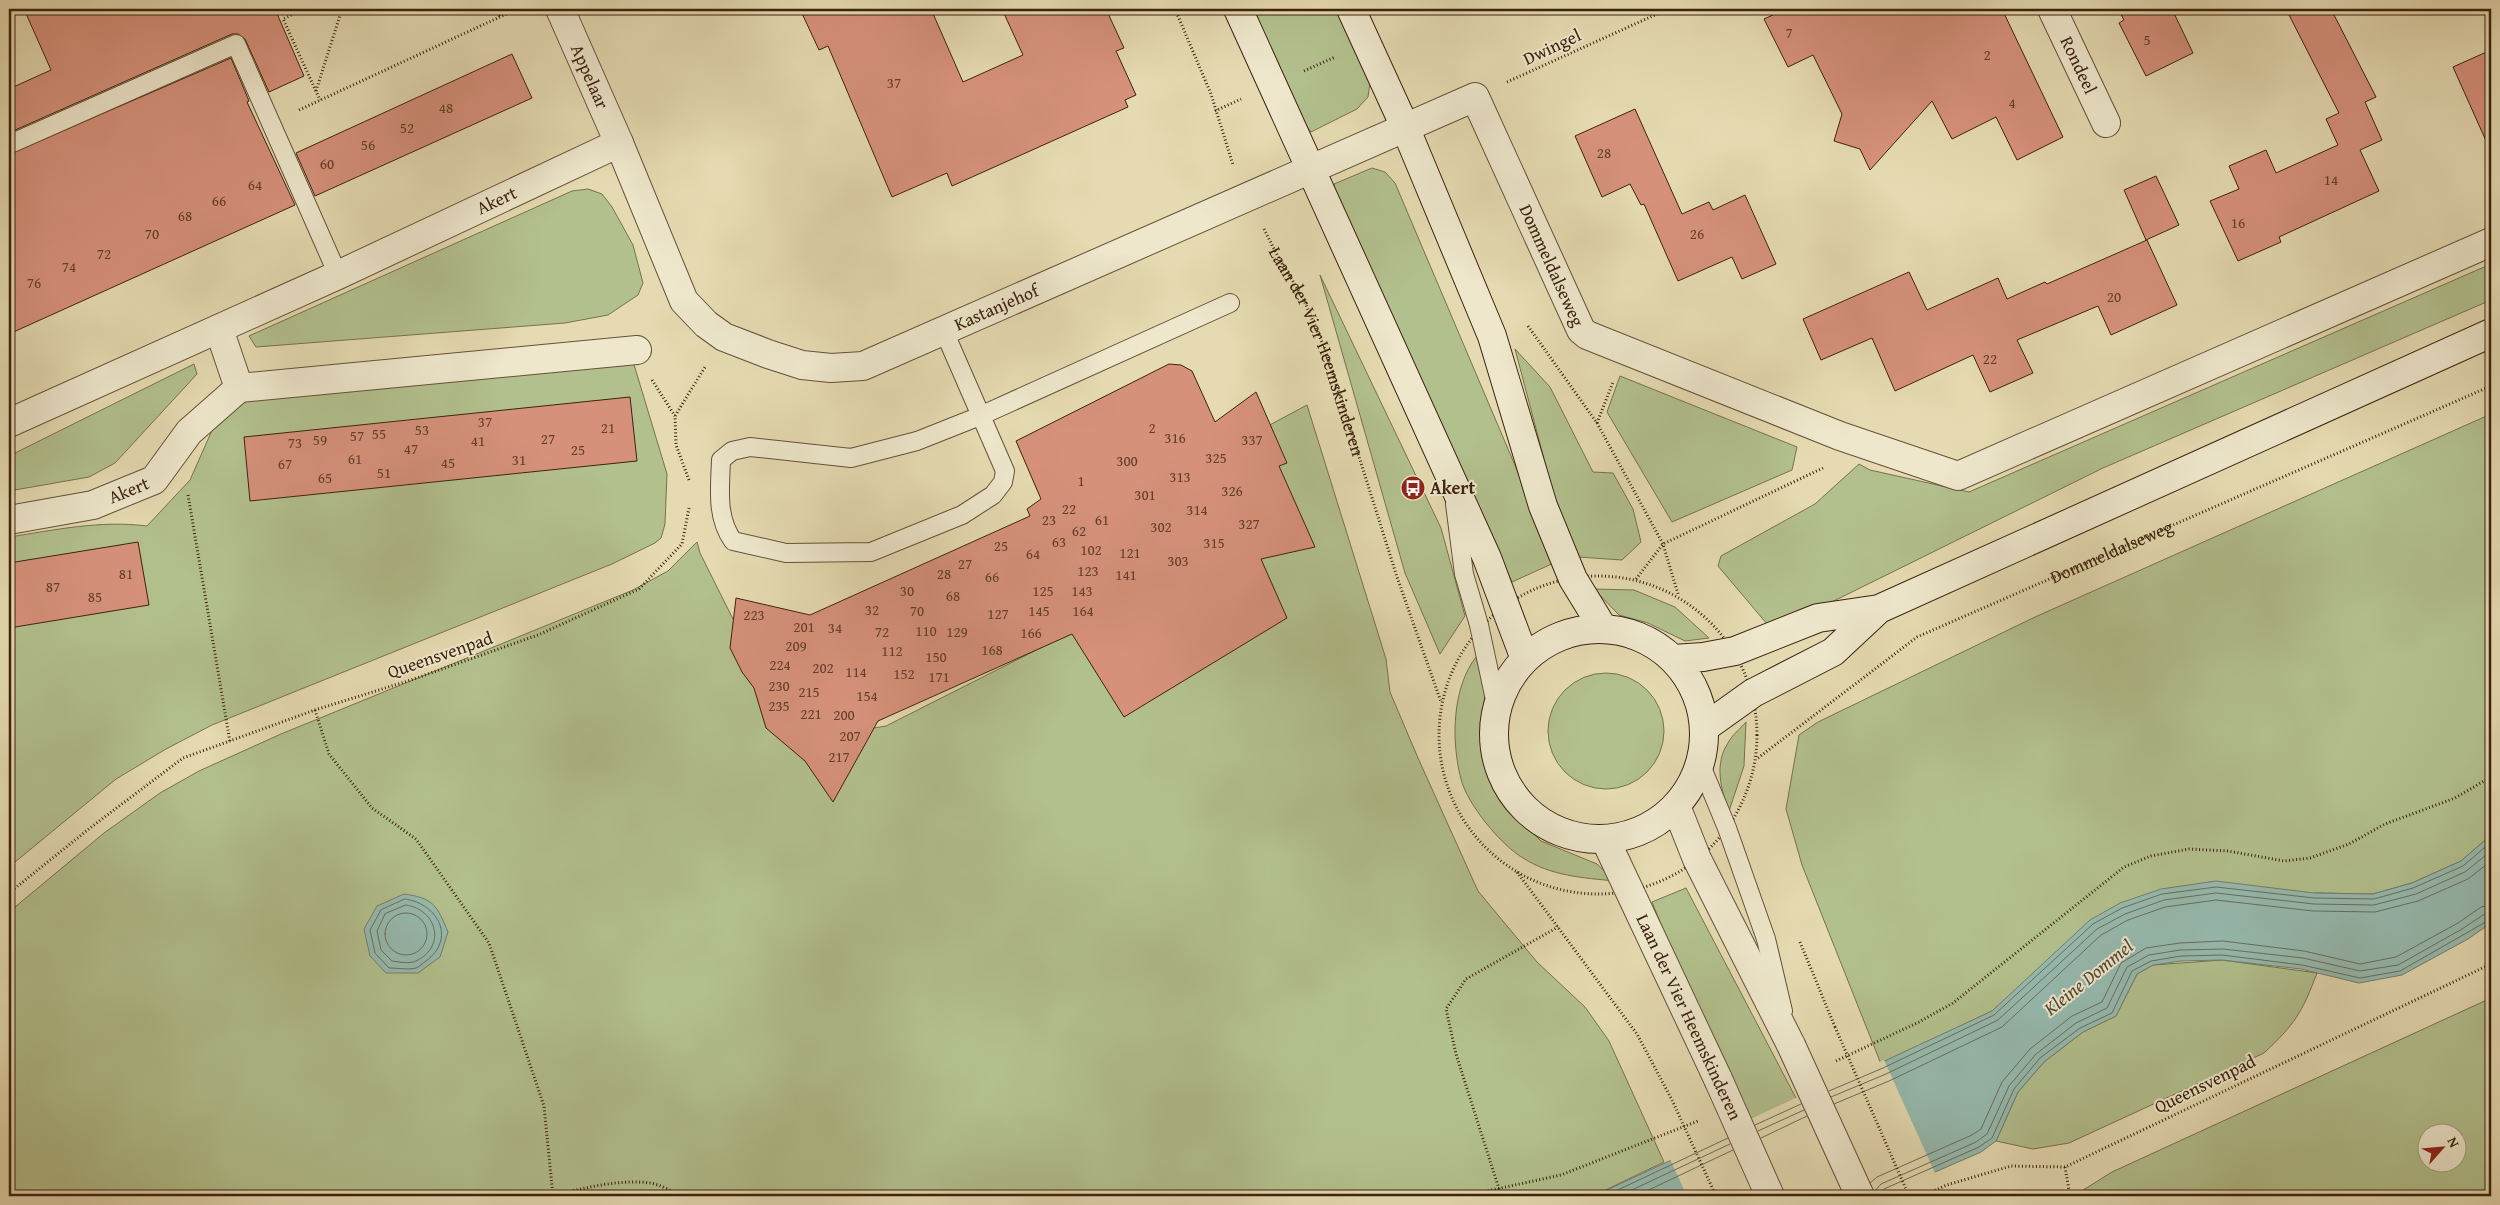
<svg xmlns="http://www.w3.org/2000/svg" width="2500" height="1205" viewBox="0 0 2500 1205" font-family="'Gentium Book Plus',serif">
<style>
.green{fill:#b2c08d;stroke:#77724e;fill-rule:evenodd}
.water{fill:#96baaf;stroke:#727e6f}
.pier{fill:#e5dab1}
.lines{fill:none;stroke-linecap:round;stroke-linejoin:round}
.shore{stroke:#696e5e;stroke-width:1}
.building{fill:#d6917b;stroke:#3c230e}
.service-casing{stroke:#665137;stroke-width:20}
.minor-casing{stroke:#665137;stroke-width:30}
.tertiary-casing{stroke:#665137;stroke-width:30}
.secondary-casing{stroke:#3c230e;stroke-width:30}
.path{stroke:#3c230e;stroke-width:3;stroke-dasharray:1 2.5;stroke-linecap:butt}
.service{stroke:#eee7cc;stroke-width:18}
.minor{stroke:#eee7cc;stroke-width:28}
.tertiary{stroke:#eee7cc;stroke-width:28}
.secondary{stroke:#eee7cc;stroke-width:28}
.tertiary-bridge-casing{stroke:#665137;stroke-width:30;stroke-linecap:butt}
.path-bridge{stroke:#3c230e;stroke-width:3;stroke-dasharray:1 2.5;stroke-linecap:butt}
.tertiary-bridge{stroke:#eee7cc;stroke-width:28}
.labels{text-anchor:middle;stroke-width:4;stroke-linejoin:round;paint-order:stroke}
.number-label{font-size:15px;fill:#623e29}
.street-label{font-size:18px;fill:#3c230e;stroke:#eee7cc}
.poi-label{font-size:18px;font-weight:bold;fill:#3c230e;stroke:#eee7cc;text-anchor:start}
.water-label{font-size:19px;font-style:italic;fill:#524936;stroke:#eee7cc}
</style>
<rect width="100%" height="100%" fill="#e5dab1"/>
<filter id="stains"><feTurbulence type="fractalNoise" baseFrequency=".004" numOctaves="4"/><feColorMatrix values="0 0 0 0 .2 0 0 0 0 .09 0 0 0 0 .02 0 0 0 .5 -.17"/></filter>
<radialGradient id="worn" r=".72"><stop offset=".6" stop-color="#630" stop-opacity="0"/><stop offset="1" stop-color="#630" stop-opacity=".3"/></radialGradient>
<path class="green" d="M1251,9H1338L1370,82L1368,97L1357,109L1311,132L1298,114Z
M1372,168L1385,172L1395,183L1556,562L1512,582L1339,213L1334,184Z
M588,189L602,194L612,207L633,245L643,283L638,295L608,315L565,323L256,347L249,336L572,191Z
M2491,264V300L2103,468L1773,631L1718,566L1721,556L1815,504L1859,464L1870,470L1969,492Z
M1320,275L1441,528L1465,616L1440,654L1405,573Z
M1515,349L1550,387L1593,472L1613,473L1633,509L1641,542L1622,560L1578,557L1553,493Z
M632,358L667,474L665,524L661,538L655,543L612,564L212,725L166,749L116,779L9,867V537C55,530 100,520 147,526L190,480L221,410L256,397L574,370Z
M194,364L197,374L115,463L89,477L9,491V456Z
M1620,376L1797,447L1792,470L1672,522L1607,412Z
M1307,405L1386,659L1390,692L1418,758L1478,891L1537,962L1585,1007L1609,1041L1664,1162L1593,1196H9V912L104,833L160,793L199,771L281,734L633,590L668,571L697,542L700,553L794,741L886,726L1161,587L1238,442Z
M2491,414V835L2461,861L2412,883L2373,894L2315,893L2022,986L1992,1011L1881,1064L1802,865L1786,809L1799,735L1818,722L2035,617Z
M1594,589L1634,590L1675,607L1709,638L1685,641L1648,623L1619,615Z
M1476,657L1485,692L1482,737L1487,769L1503,804L1541,841L1597,864L1615,881C1584,878 1551,876 1523,858C1501,845 1467,804 1461,779C1451,741 1452,688 1476,657Z
M1548 731a58 58 0 1 1 116 0a58 58 0 1 1-116 0Z
M1746,722L1744,766L1729,811C1721,790 1714,764 1728,743C1732,735 1740,729 1746,722Z
M1686,888L1797,1100L1780,1196L1676,962L1652,902Z
M2222,960L2317,973C2302,1013 2295,1024 2264,1053L2069,1143L2033,1149L1996,1141L2018,1092L2044,1062L2083,1032L2116,1016L2137,974L2153,965Z
M2491,998V1196H2081L2080,1192L2112,1172ZM2428,1132H2458V1162H2428Z"/>
<path class="water" d="M2491,835V923L2468,939L2402,975L2359,983L2301,969L2222,960L2181,961L2153,965L2137,974L2116,1016L2083,1032L2044,1062L2018,1092L1996,1141L1981,1152L1880,1196H1594L1992,1011L2090,920L2120,903L2161,889L2216,881L2314,893L2373,894L2412,883L2461,861Z
M404,894C434,898 437,906 448,932L440,957L418,973H386L370,956L364,929L377,906Z"/>
<path class="pier" d="M1884,1060L1935,1173L1887,1196H1687L1669,1157L1841,1077Z"/>
<g class="lines">
<path class="shore" d="M405,899C439,904 456,939 426,961C423,963 419,967 416,968C409,970 397,968 389,968L375,953L370,930L381,910Z
M406,905C438,910 446,947 416,961C410,964 399,962 392,961L381,950L377,931L385,914Z
M385 934a21 21 0 1 1 42 0a21 21 0 1 1-42 0Z
M1829,1091L1883,1068L1994,1015L2093,924L2122,908L2162,894L2216,887L2314,898L2374,899L2413,888L2463,866L2491,842
M1831,1097L1886,1074L1998,1020L2097,929L2125,914L2164,900L2216,893L2314,904L2374,905L2416,894L2465,872L2491,851
M1834,1104L1889,1081L2002,1027L2101,935L2128,920L2165,907L2216,900L2313,911L2375,912L2418,901L2468,879L2491,861
M1755,1125L1801,1104
M1758,1131L1804,1110
M1761,1138L1807,1116
M1870,1183L1877,1177L1972,1135L1981,1129L2002,1082L2030,1049L2072,1016L2102,1002L2121,963L2146,948L2180,943L2223,941L2304,951L2360,964L2396,957L2458,923L2481,907L2491,905
M1874,1192L1881,1184L1976,1142L1987,1134L2009,1086L2036,1054L2076,1023L2107,1008L2127,967L2149,955L2180,950L2223,949L2303,958L2360,971L2398,965L2462,929L2483,915L2491,913
M1605,1196L1728,1138
M1619,1196L1730,1144
M1636,1196L1733,1150
M1880,1196L1884,1189L1979,1147L1992,1138L2014,1089L2040,1058L2080,1028L2112,1013L2132,971L2151,961L2181,956L2222,955L2302,965L2360,978L2400,971L2491,919"/>
</g>
<path class="building" d="M24,9H275L304,76L269,92L245,39L238,34H232L13,131H9V89L51,70Z
M800,9H931L963,82L1023,55L1002,9H1106L1124,48L1116,51L1136,95L1125,100L1128,107L952,186L947,173L892,197L828,46L819,50Z
M1786,9H2002L2063,137L2017,160L1996,117L1952,139L1932,101L1870,170L1860,149L1834,141L1842,114L1813,55L1788,67L1764,19Z
M2118,9H2172L2193,53L2146,76L2119,23L2124,20Z
M2286,9H2331L2376,97L2365,102L2382,140L2360,150L2379,191L2279,237L2281,242L2238,261L2210,201L2239,189L2229,166L2266,150L2276,173L2338,145L2326,119L2339,113Z
M2491,50V152L2453,67Z
M512,54L532,98L315,196L296,153Z
M231,58L249,101L247,102L295,205L9,334V154Z
M1635,109L1682,214L1709,202L1713,210L1745,195L1776,264L1742,279L1732,257L1678,281L1644,204L1641,205L1630,184L1602,197L1575,136Z
M2156,176L2179,225L2146,240L2124,190Z
M2147,240L2177,305L2111,335L2098,306L2017,340L2033,373L1990,392L1973,355L1895,391L1872,338L1821,360L1803,319L1909,272L1927,310L1998,278L2007,299L2045,282L2047,284Z
M1169,364L1181,365L1192,371L1215,422L1256,392L1287,463L1279,466L1315,547L1261,559L1287,618L1124,717L1072,634L878,721L833,802L805,761L766,728L754,688L742,672L730,648L736,598L810,615L1030,516L1027,509L1041,499L1016,441Z
M630,397L637,461L250,501L244,437Z
M138,542L149,605L9,628V563Z"/>
<g class="lines">
<defs>
<path id="service" d="M9,141L10,144L236,44L338,275
M944,331L1005,471L1003,482L993,495L962,515L871,552L786,553L733,541C716,517 720,489 721,460L732,451L750,447L851,458L917,441L980,416L1230,303
M1455,504L1464,574L1479,625L1497,709
M1700,763L1727,828L1766,939L1783,1011"/>
<g id="minor">
<path id="s3" d="M560,9L619,143L684,301L706,324L724,337L768,354L802,365L831,368L863,366L1475,97L1581,330L1587,335L1840,436L1958,476L2491,242"/>
<path id="s4" d="M2052,9L2106,123"/>
<path d="M219,329L239,388L637,350"/>
<path id="s5" d="M9,423L338,275L619,143"/>
<path id="s6" d="M9,520L93,505L154,480L189,432L239,388"/>
</g>
<path id="tertiary" d="M1676,806L1697,859L1791,1045
M1605,839L1718,1079"/>
<path id="secondary" d="M1238,9L1487,558L1525,659
M1351,9L1405,127L1492,336L1543,506L1573,579L1603,628
M1494 734a105 105 0 1 1 210 0a105 105 0 1 1-210 0Z
M1673,659L1703,657L1735,651L1818,618L1879,609L2491,333
M1704,728L1753,693L1833,652L1879,609"/>
</defs>
<use href="#service" class="service-casing"/>
<use href="#minor" class="minor-casing"/>
<use href="#tertiary" class="tertiary-casing"/>
<use href="#secondary" class="secondary-casing"/>
<g class="path">
<path d="M304,9L283,19L320,100"/>
<path d="M496,9L500,17"/>
<path d="M1175,9L1211,94L1233,165"/>
<path d="M1304,71L1335,57"/>
<path d="M1507,82L1668,9"/>
<path d="M316,91L342,9"/>
<path d="M299,110L517,9"/>
<path d="M1215,111L1241,99"/>
<path id="s1" d="M1264,229L1277,255L1303,298L1325,349L1397,577L1441,702"/>
<path d="M1528,326L1597,423L1663,544L1678,594"/>
<path d="M652,380L675,416"/>
<path d="M1597,423L1613,382"/>
<path d="M689,480L676,445L675,416L705,367"/>
<path d="M188,495L230,742"/>
<circle cx="1598" cy="735" r="159"/>
<path d="M1636,579L1663,544L1823,468"/>
<path d="M315,710L329,754L372,808L416,839L489,943L544,1106L553,1196"/>
<path id="s2" d="M1758,758L1917,637L2491,386"/>
<path d="M1517,872L1637,1034L1672,1100"/>
<path d="M9,893L90,828L183,758L315,710L411,680L538,635L639,589L682,544L689,508"/>
<path d="M1800,942L1835,1027"/>
<path d="M1836,1061L1919,1022L1953,1003L2124,867L2151,856L2189,849L2228,851L2284,861L2310,858L2349,844L2385,824L2455,798L2491,777"/>
<path d="M2065,1167L2070,1196"/>
<path d="M1499,1189L1456,1054L1446,1009L1466,979L1558,927"/>
<path d="M553,1196C583,1188 619,1179 650,1183C660,1184 672,1192 682,1196"/>
<path d="M1464,1196L1561,1175L1698,1121"/>
<path d="M1922,1196L1947,1185L2011,1166L2065,1167L2491,964"/>
</g>
<use href="#service" class="service"/>
<use href="#minor" class="minor"/>
<use href="#tertiary" class="tertiary"/>
<use href="#secondary" class="secondary"/>
<defs>
<path id="tertiary-bridge" d="M1791,1045L1860,1196
M1718,1079L1770,1196"/>
</defs>
<use href="#tertiary-bridge" class="tertiary-bridge-casing"/>
<path class="path-bridge" d="M1835,1027L1909,1196
M1672,1100L1716,1196"/>
<use href="#tertiary-bridge" class="tertiary-bridge"/>
</g>
<defs>
<symbol id="bus-disc" viewBox="-11 -11 22 22"><circle r="9.5" fill="#8f2418" stroke="#eee7cc"/><path d="M-5-6H5V4H4V6H2V4H-2V6H-4V4H-5ZM-3.5-4V0h7V-4ZM-3.5 1.2v1.5H-2V1.2ZM2 1.2v1.5H3.5V1.2Z" fill="#fff"/></symbol>
</defs>
<g fill-rule="evenodd">
<use href="#bus-disc" x="1399" y="474" width="28" height="28"/>
</g>
<g class="labels">
<g class="number-label">
<text x="1789" y="38">7</text>
<text x="2147" y="45">5</text>
<text x="1987" y="60">2</text>
<text x="894" y="88">37</text>
<text x="2012" y="108">4</text>
<text x="446" y="113">48</text>
<text x="407" y="133">52</text>
<text x="368" y="150">56</text>
<text x="1604" y="158">28</text>
<text x="327" y="169">60</text>
<text x="2331" y="185">14</text>
<text x="255" y="190">64</text>
<text x="219" y="206">66</text>
<text x="185" y="221">68</text>
<text x="2238" y="228">16</text>
<text x="152" y="239">70</text>
<text x="1697" y="239">26</text>
<text x="104" y="259">72</text>
<text x="69" y="272">74</text>
<text x="34" y="288">76</text>
<text x="2114" y="302">20</text>
<text x="1990" y="364">22</text>
<text x="485" y="427">37</text>
<text x="608" y="433">21</text>
<text x="1152" y="433">2</text>
<text x="422" y="435">53</text>
<text x="379" y="439">55</text>
<text x="357" y="441">57</text>
<text x="1175" y="443">316</text>
<text x="548" y="444">27</text>
<text x="320" y="445">59</text>
<text x="1252" y="445">337</text>
<text x="478" y="446">41</text>
<text x="295" y="448">73</text>
<text x="411" y="454">47</text>
<text x="578" y="455">25</text>
<text x="1216" y="463">325</text>
<text x="355" y="464">61</text>
<text x="519" y="465">31</text>
<text x="1127" y="466">300</text>
<text x="448" y="468">45</text>
<text x="285" y="469">67</text>
<text x="384" y="478">51</text>
<text x="1180" y="482">313</text>
<text x="325" y="483">65</text>
<text x="1081" y="486">1</text>
<text x="1232" y="496">326</text>
<text x="1145" y="500">301</text>
<text x="1069" y="514">22</text>
<text x="1197" y="515">314</text>
<text x="1049" y="525">23</text>
<text x="1102" y="525">61</text>
<text x="1249" y="529">327</text>
<text x="1161" y="532">302</text>
<text x="1079" y="536">62</text>
<text x="1059" y="547">63</text>
<text x="1214" y="548">315</text>
<text x="1001" y="551">25</text>
<text x="1091" y="555">102</text>
<text x="1130" y="558">121</text>
<text x="1033" y="559">64</text>
<text x="1178" y="566">303</text>
<text x="965" y="569">27</text>
<text x="1088" y="576">123</text>
<text x="126" y="579">81</text>
<text x="944" y="579">28</text>
<text x="1126" y="580">141</text>
<text x="992" y="582">66</text>
<text x="53" y="592">87</text>
<text x="907" y="596">30</text>
<text x="1043" y="596">125</text>
<text x="1082" y="596">143</text>
<text x="953" y="601">68</text>
<text x="95" y="602">85</text>
<text x="872" y="615">32</text>
<text x="917" y="616">70</text>
<text x="1039" y="616">145</text>
<text x="1083" y="616">164</text>
<text x="998" y="619">127</text>
<text x="754" y="620">223</text>
<text x="804" y="632">201</text>
<text x="835" y="633">34</text>
<text x="926" y="636">110</text>
<text x="882" y="637">72</text>
<text x="957" y="637">129</text>
<text x="1031" y="638">166</text>
<text x="796" y="651">209</text>
<text x="992" y="655">168</text>
<text x="892" y="656">112</text>
<text x="936" y="662">150</text>
<text x="780" y="670">224</text>
<text x="823" y="673">202</text>
<text x="856" y="677">114</text>
<text x="904" y="679">152</text>
<text x="939" y="682">171</text>
<text x="779" y="691">230</text>
<text x="809" y="697">215</text>
<text x="867" y="701">154</text>
<text x="779" y="711">235</text>
<text x="811" y="719">221</text>
<text x="844" y="720">200</text>
<text x="850" y="741">207</text>
<text x="839" y="762">217</text>
</g>
<g class="street-label">
<text transform="translate(1552 47) rotate(-25)" y="6">Dwingel</text>
<text dy="6" stroke="none"><textPath href="#s4" startOffset="62">Rondeel</textPath></text>
<text dy="6" stroke="none"><textPath href="#s3" startOffset="74">Appelaar</textPath></text>
<text dy="6" stroke="none"><textPath href="#s5" startOffset="536">Akert</textPath></text>
<text dy="6" stroke="none"><textPath href="#s3" startOffset="1369">Dommeldalseweg</textPath></text>
<text dy="6" stroke="none"><textPath href="#s3" startOffset="661">Kastanjehof</textPath></text>
<text dy="6" stroke="none"><textPath href="#s1" startOffset="134">Laan der Vier Heemskinderen</textPath></text>
<text dy="6" stroke="none"><textPath href="#s6" startOffset="124">Akert</textPath></text>
<text dy="6" stroke="none"><textPath href="#s2" startOffset="412">Dommeldalseweg</textPath></text>
<text transform="translate(440 655) rotate(-19)" y="6">Queensvenpad</text>
<text transform="translate(1689 1017) rotate(65)" y="6">Laan der Vier Heemskinderen</text>
<text transform="translate(2205 1084) rotate(-26)" y="6">Queensvenpad</text>
</g>
<g class="poi-label">
<text x="1430" y="494">Akert</text>
</g>
<g class="water-label">
<text transform="translate(2088 977) rotate(-39)" y="7">Kleine Dommel</text>
</g>
</g>
<rect width="2500" height="1205" fill="none" stroke="#e5dab1" stroke-width="30"/>
<rect x="10" y="10" width="2480" height="1185" fill="none" stroke="#3c230e" stroke-width="2.5"/>
<rect x="15" y="15" width="2470" height="1175" fill="none" stroke="#3c230e"/>
<g transform="translate(2442 1148) rotate(63)"><circle r="24" fill="#eee7cc" stroke="#a79980"/>
<path d="M0-4L9 19L0 12L-9 19Z" fill="#8f2418"/>
<text y="-8" font-size="14" font-weight="bold" text-anchor="middle" fill="#3c230e">N</text>
</g>
<rect width="100%" height="100%" filter="url(#stains)"/>
<rect width="100%" height="100%" fill="url(#worn)"/>
</svg>
